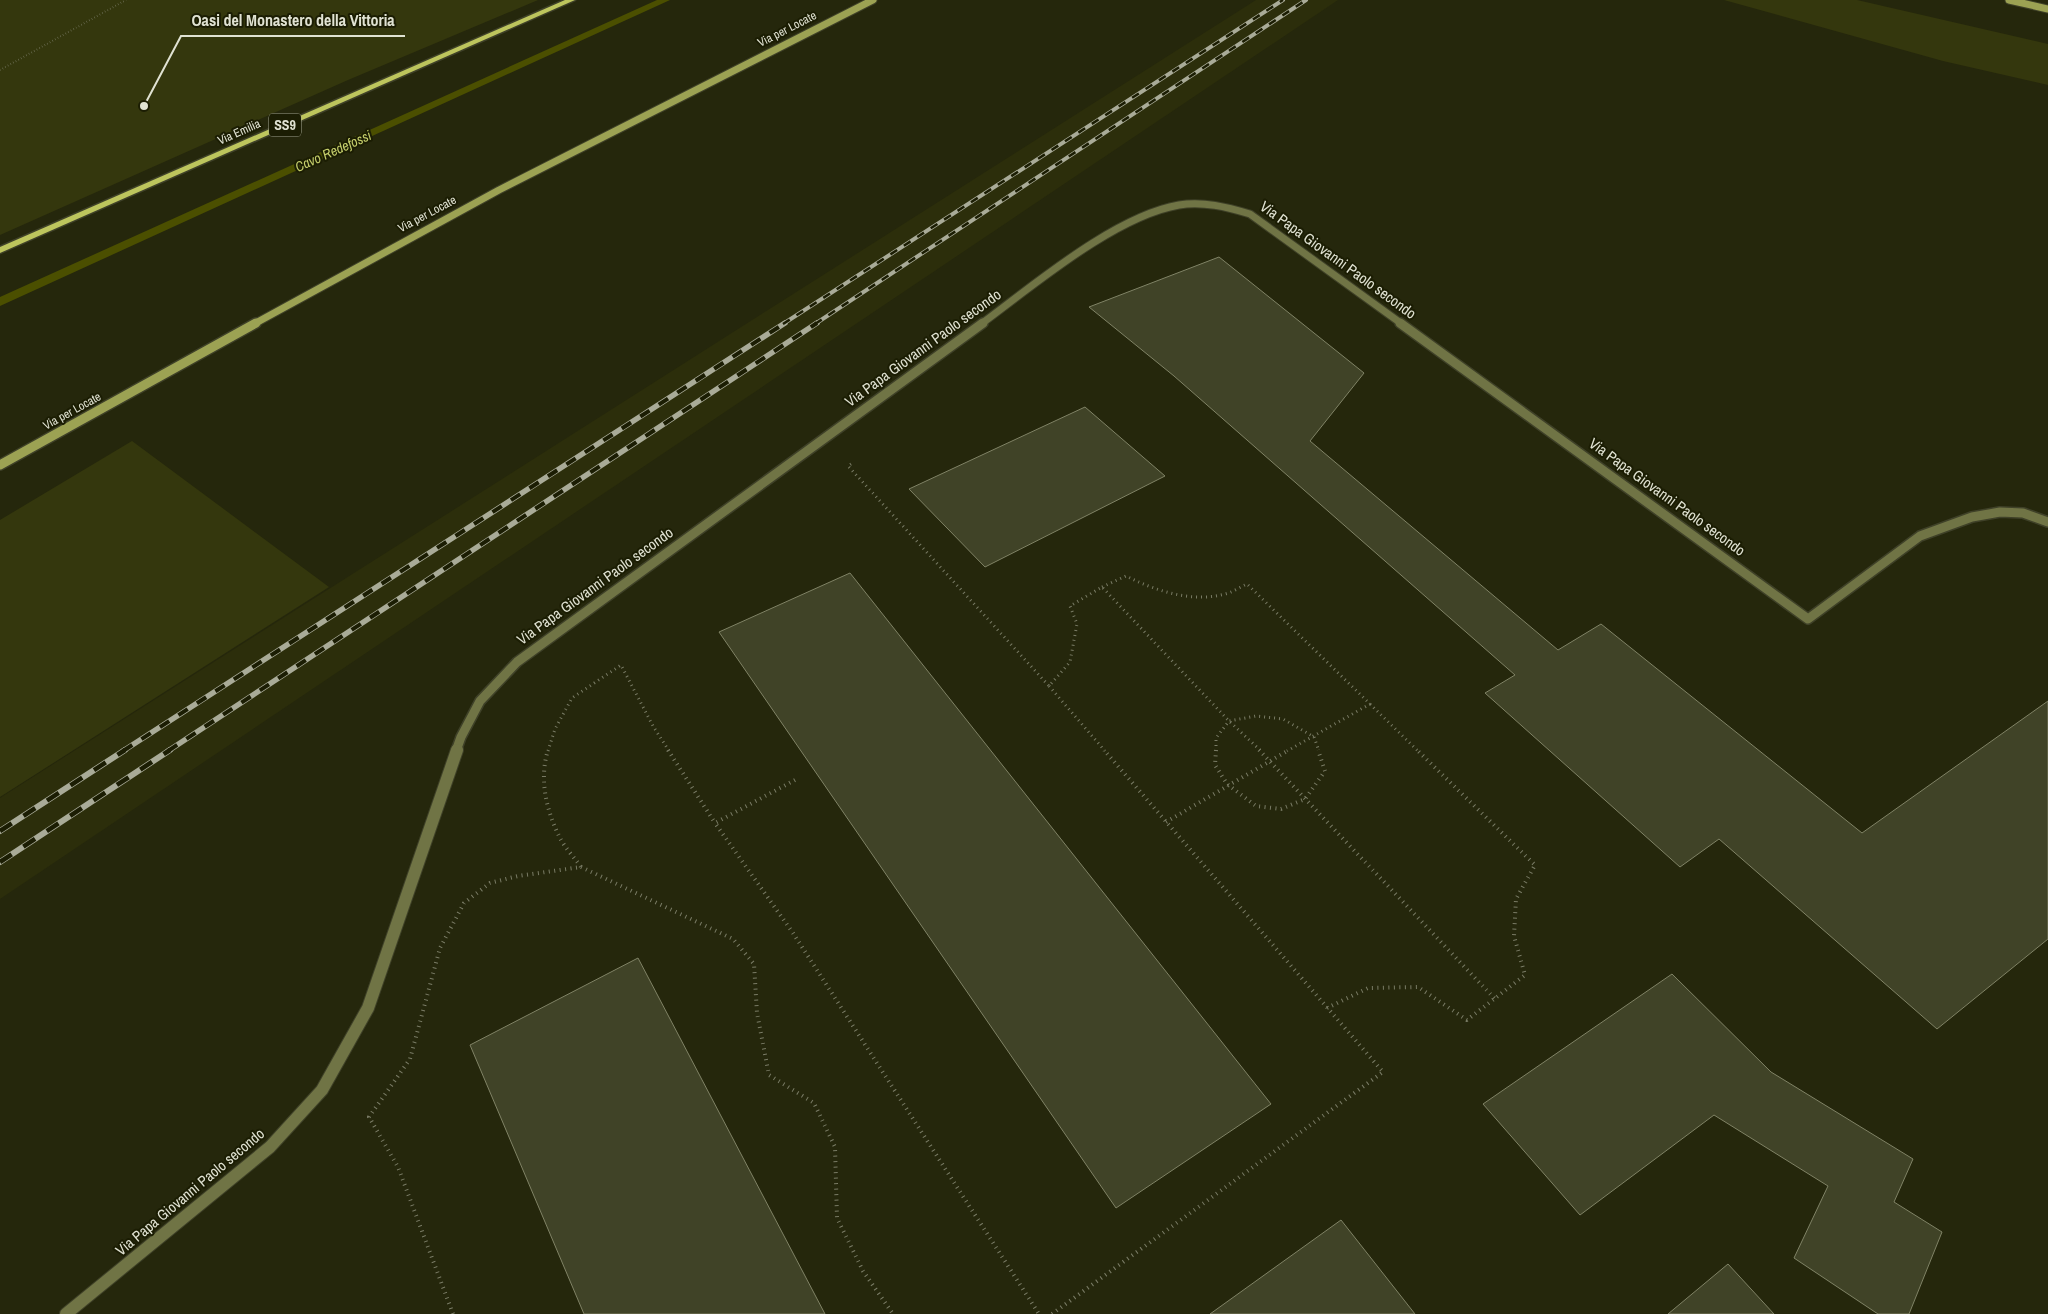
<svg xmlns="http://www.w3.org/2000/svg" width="2048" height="1314" viewBox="0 0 2048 1314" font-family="'Archivo Narrow',sans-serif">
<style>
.built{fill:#2c2e0b}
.green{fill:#34370d}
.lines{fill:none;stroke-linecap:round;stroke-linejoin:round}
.stream{fill:#4b4f00;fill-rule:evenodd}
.building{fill:#404327;stroke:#808366}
.street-far2-casing{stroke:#3f4128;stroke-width:9}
.street-far1-casing{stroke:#3f4128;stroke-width:12}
.street-casing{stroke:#3f4128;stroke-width:14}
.secondary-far1-casing{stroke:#3f4128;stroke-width:9}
.secondary-casing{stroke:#3f4128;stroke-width:12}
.primary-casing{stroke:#3f4128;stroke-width:3}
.path-far2{stroke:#7a7c66;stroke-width:2;stroke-dasharray:0.5 2.5;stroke-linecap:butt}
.path-far1{stroke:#7a7c66;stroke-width:3;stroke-dasharray:1 4;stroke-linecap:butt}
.path{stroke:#7a7c66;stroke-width:4;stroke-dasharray:1 4.5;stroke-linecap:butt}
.street-far2{stroke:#707445;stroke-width:7}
.street-far1{stroke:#707445;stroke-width:9}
.street{stroke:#707445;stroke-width:12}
.secondary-far1{stroke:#9ca253;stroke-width:7}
.secondary{stroke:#9ca253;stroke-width:9}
.primary{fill:#bdc55d;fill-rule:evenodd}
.rail-far2-casing{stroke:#a9ab98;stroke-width:4}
.rail-far1-casing{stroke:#a9ab98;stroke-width:5.5}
.rail-casing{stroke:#a9ab98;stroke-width:6}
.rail-far2{stroke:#1b1d03;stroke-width:2.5;stroke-dasharray:8;stroke-linecap:butt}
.rail-far1{stroke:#1b1d03;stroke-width:4;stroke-dasharray:11;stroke-linecap:butt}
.rail{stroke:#1b1d03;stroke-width:4.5;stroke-dasharray:14;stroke-linecap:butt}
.labels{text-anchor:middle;stroke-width:4;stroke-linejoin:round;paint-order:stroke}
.far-street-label{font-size:12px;fill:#e0e2d2;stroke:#1b1d03}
.shield{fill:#1b1d03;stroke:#a5a794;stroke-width:1}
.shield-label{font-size:14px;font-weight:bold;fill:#e0e2d2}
.far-water-label{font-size:14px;font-style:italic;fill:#c4cd6b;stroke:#1b1d03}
.street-label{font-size:15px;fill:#e0e2d2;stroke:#1b1d03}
.leader{fill:none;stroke:#e0e2d2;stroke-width:2}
.callout-dot{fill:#e0e2d2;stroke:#1b1d03;stroke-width:2}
.callout-label{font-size:16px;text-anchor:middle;font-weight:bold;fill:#e0e2d2;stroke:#1b1d03;stroke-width:4;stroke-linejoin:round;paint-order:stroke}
</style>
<rect width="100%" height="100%" fill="#25270c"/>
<path class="built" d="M1256,0H1338L0,899V798Z"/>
<path class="green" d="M0,0H538L348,80L0,235Z
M1724,0H1857L2048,44V85L1943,61Z
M132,441L329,587L0,797V520Z"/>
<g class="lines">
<path class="stream" d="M657,0H670L0,306V297Z"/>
</g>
<path class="building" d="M1219,257L1364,373L1310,441L1558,650L1601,624L1862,833L2048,701V939L1937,1029L1719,839L1680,867L1485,693L1515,675L1174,376L1089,307Z
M1085,407L1165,476L985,567L909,489Z
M850,573L1271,1104L1116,1208L719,632Z
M638,958L825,1314H584L470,1045Z
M1672,974L1771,1072L1913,1159L1894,1202L1942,1232L1909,1314H1878L1794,1258L1828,1186L1714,1115L1580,1215L1483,1104Z
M1341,1220L1415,1314H1210Z
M1728,1264L1774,1314H1668Z"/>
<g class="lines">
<defs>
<path id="street-far2" d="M981,324C1034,285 1115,216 1179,205C1203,201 1227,207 1250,214L1402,324"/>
<path id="street-far1" d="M1400,323L1808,619L1920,536L1972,517L2000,512L2023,513L2048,522
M456,751L461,737L480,701L517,662L983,323"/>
<path id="street" d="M66,1314L270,1147L322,1090L368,1008L457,750"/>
<path id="secondary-far1" d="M2009,0L2048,9
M254,324L499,190L873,0"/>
<path id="secondary" d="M0,465L256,323"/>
<path id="primary" d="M565,0H575L0,253V247Z"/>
</defs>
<use href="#street-far2" class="street-far2-casing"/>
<use href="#street-far1" class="street-far1-casing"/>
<use href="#street" class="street-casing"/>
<use href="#secondary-far1" class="secondary-far1-casing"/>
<use href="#secondary" class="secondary-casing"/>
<use href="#primary" class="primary-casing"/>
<path class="path-far2" d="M0,70L126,0"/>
<path class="path-far1" d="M851,464L848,466L1049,686L1070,662L1077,624L1070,606L1102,587L1229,721L1261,751
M1102,587L1126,576C1156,591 1192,603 1225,594C1233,592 1240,587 1247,584L1370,704L1287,751
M1049,686L1105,751
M1370,704L1418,751
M548,751L555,729L572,698L621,665L653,726L669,751
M1216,751V738L1229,721L1256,716L1283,719L1314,737L1319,751"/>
<path class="path" d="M668,750L715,823
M1216,750L1215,765L1227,784L1256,806L1281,809L1305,799L1325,771L1318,750
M1259,750L1495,999
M795,780L715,823L793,933L1039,1314
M1166,822L1289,750
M581,867L733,939L754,964L757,1013L769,1075L814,1103L835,1147L837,1218L863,1271L893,1314
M1327,1008L1368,988L1418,987L1467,1020L1525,975L1514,936L1516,899L1535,865L1417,750
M453,1314L398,1167L369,1117L410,1059L440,948L464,903L490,883L518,876L581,867C574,857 564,847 559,836C546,809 539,779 548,750
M1052,1314L1383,1072L1104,750"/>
<use href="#street-far2" class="street-far2"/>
<use href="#street-far1" class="street-far1"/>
<use href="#street" class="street"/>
<use href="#secondary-far1" class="secondary-far1"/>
<use href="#secondary" class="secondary"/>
<use href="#primary" class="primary"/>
<defs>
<path id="rail-far2" d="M783,324L1283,0
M815,324L1306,0"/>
<path id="rail-far1" d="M123,751L785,323
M168,751L817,323"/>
<path id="rail" d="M0,831L125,750
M0,862L170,750"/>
</defs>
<use href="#rail-far2" class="rail-far2-casing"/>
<use href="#rail-far1" class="rail-far1-casing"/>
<use href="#rail" class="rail-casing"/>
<use href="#rail-far2" class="rail-far2"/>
<use href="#rail-far1" class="rail-far1"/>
<use href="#rail" class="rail"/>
</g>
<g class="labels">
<g class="far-street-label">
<text transform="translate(787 29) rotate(-27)" y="4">Via per Locate</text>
<text transform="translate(239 132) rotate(-24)" y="4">Via Emilia</text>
<text transform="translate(427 214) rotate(-28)" y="4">Via per Locate</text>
<text transform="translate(72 411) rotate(-29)" y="4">Via per Locate</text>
</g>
<rect class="shield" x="269" y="113.5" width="32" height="23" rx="4"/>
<g class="shield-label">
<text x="285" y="130">SS9</text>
</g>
<g class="far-water-label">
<text transform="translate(333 151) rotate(-24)" y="5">Cavo Redefossi</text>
</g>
<g class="street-label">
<text transform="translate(1338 260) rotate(36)" y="5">Via Papa Giovanni Paolo secondo</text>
<text transform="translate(923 348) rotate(-36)" y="5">Via Papa Giovanni Paolo secondo</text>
<text transform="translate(1667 497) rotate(36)" y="5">Via Papa Giovanni Paolo secondo</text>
<text transform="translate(595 586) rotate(-36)" y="5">Via Papa Giovanni Paolo secondo</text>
<text transform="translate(190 1192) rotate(-40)" y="5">Via Papa Giovanni Paolo secondo</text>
</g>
</g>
<path class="leader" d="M144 106L181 36H405"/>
<circle class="callout-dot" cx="144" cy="106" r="5"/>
<g class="callout-label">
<text x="293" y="26">Oasi del Monastero della Vittoria</text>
</g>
</svg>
